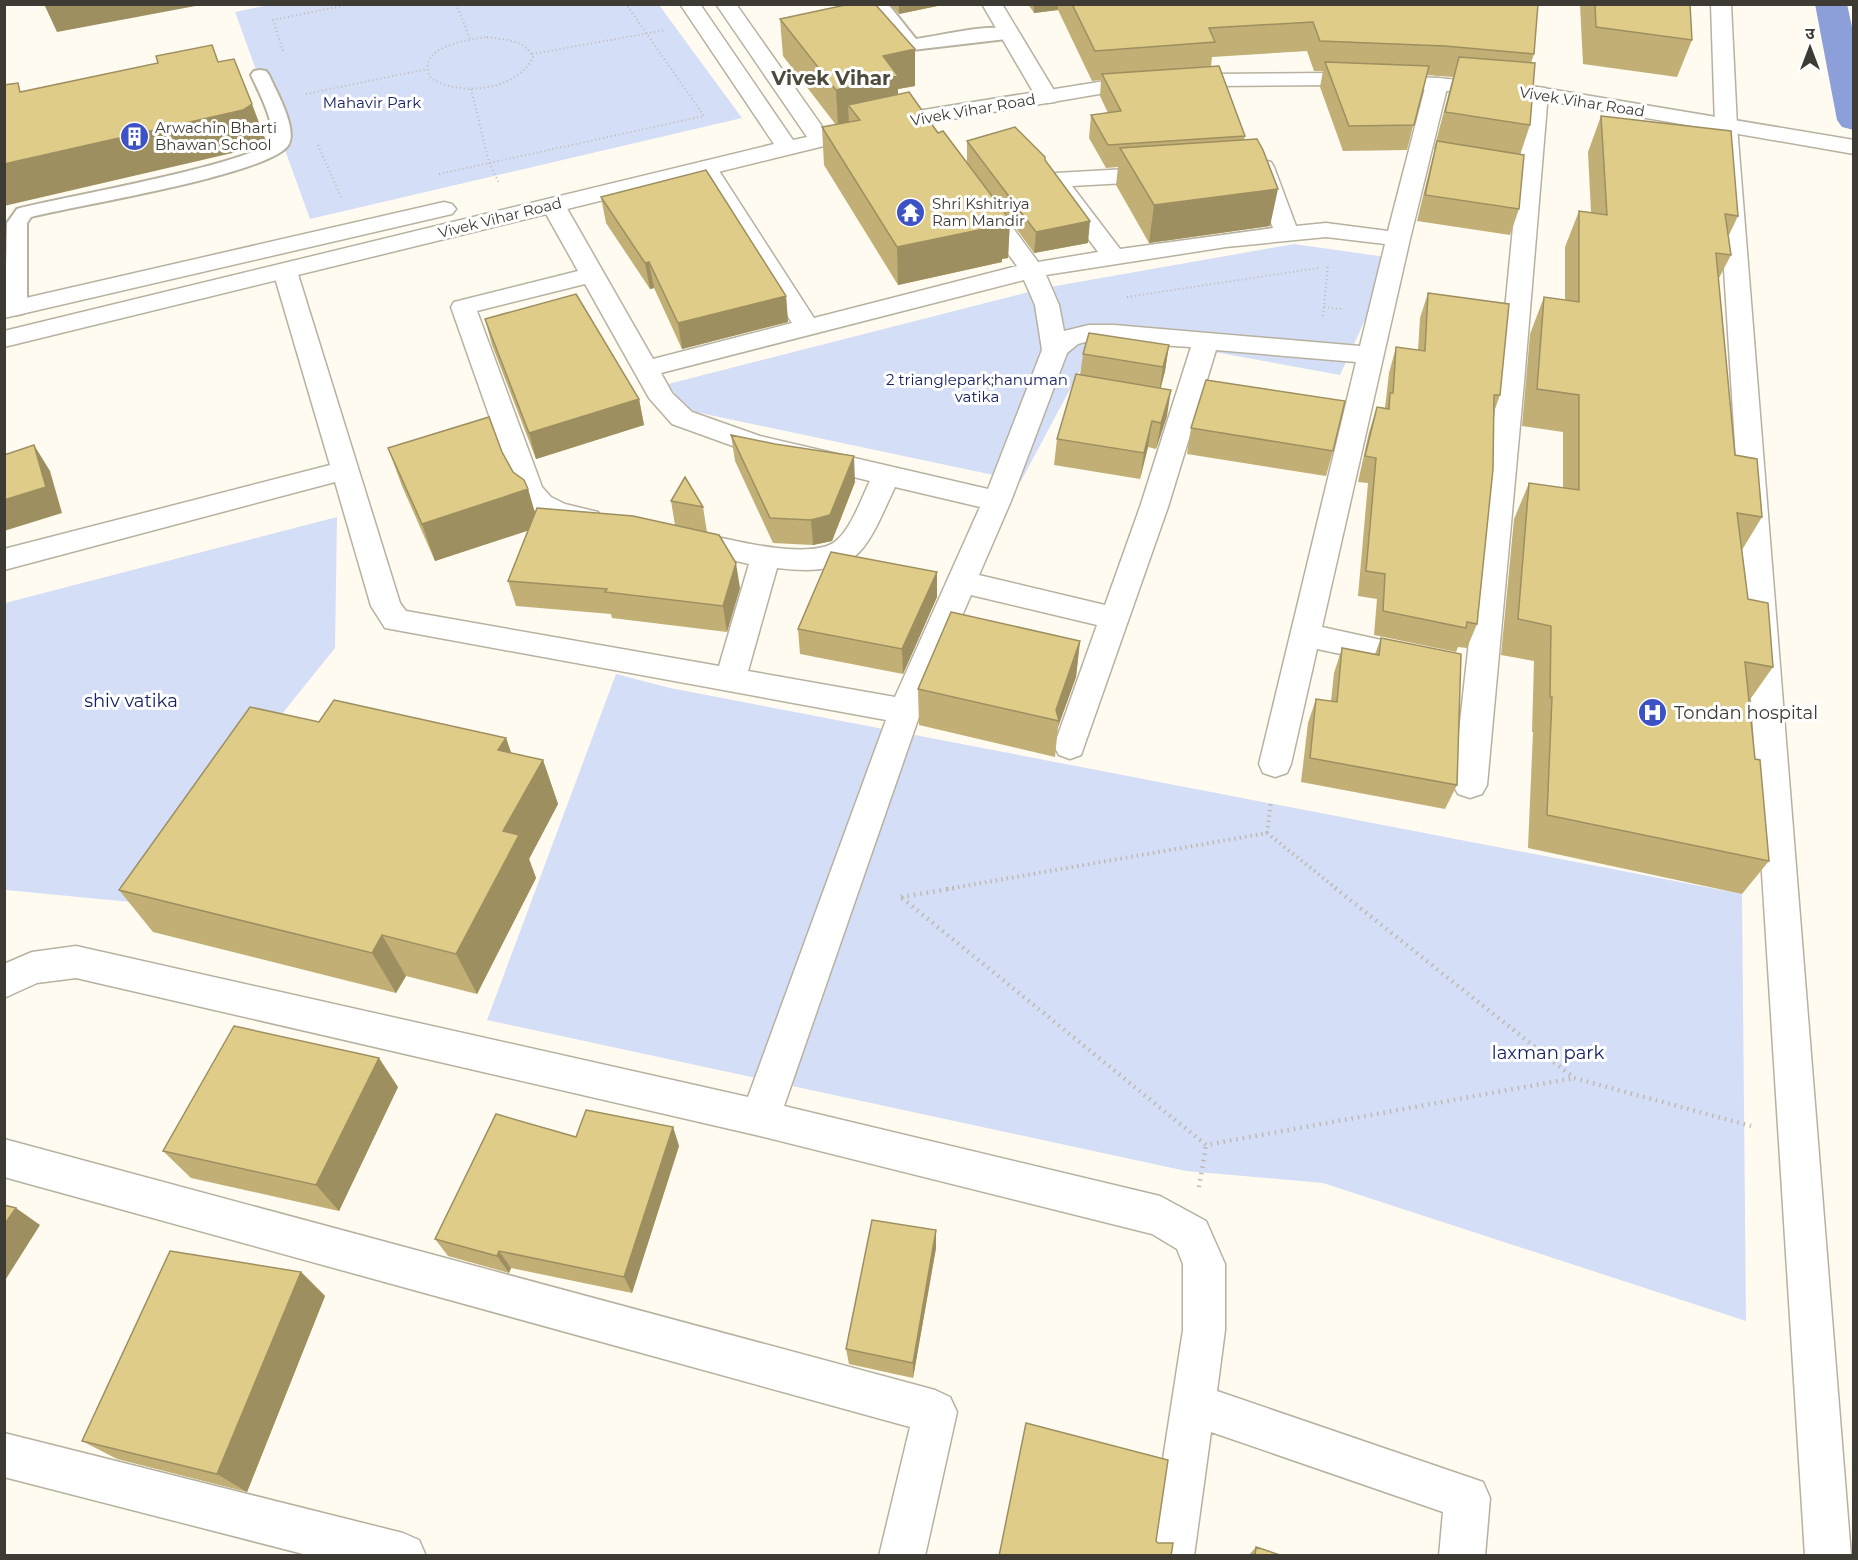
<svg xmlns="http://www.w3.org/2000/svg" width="1858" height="1560" viewBox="0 0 1858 1560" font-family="Montserrat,'Noto Sans Devanagari',sans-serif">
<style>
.green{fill:#d5def7}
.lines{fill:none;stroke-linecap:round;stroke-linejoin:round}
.canal{fill:#8c9fd9;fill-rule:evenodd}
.service-casing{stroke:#b7b1a0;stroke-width:4}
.minor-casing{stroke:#b7b1a0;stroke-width:3}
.tertiary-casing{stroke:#b7b1a0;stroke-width:3}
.path-far2{stroke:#bebab1;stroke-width:2;stroke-dasharray:1 3;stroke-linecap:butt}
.path-far1{stroke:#bebab1;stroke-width:4;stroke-dasharray:1.5 4;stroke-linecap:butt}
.path{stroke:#bebab1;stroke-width:4.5;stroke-dasharray:1.5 5;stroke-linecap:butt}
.service{fill:#fff;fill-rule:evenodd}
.minor{fill:#fff;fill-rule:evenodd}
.tertiary{fill:#fff;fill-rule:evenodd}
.wall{fill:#c1af76}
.shaded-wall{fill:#9d8f60}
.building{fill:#e0cc89;stroke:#9d8f60;stroke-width:1.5}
.labels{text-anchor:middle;stroke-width:6;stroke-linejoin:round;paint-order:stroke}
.far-street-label{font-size:15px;fill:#3e3b34;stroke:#fff}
.far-park-label{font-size:15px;fill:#172164;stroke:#fff}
.far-poi-label{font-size:15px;fill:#3e3b34;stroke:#fff;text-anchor:start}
.park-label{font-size:18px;fill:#172164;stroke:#fff}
.poi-label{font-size:18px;fill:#3e3b34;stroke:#fff;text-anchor:start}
.far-district-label{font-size:20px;font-weight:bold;fill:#4e4a3b;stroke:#fff}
</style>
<rect width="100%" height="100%" fill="#fffbf0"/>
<path class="green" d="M273,4L659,5L742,118L310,219L235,12Z
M1294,244L1393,258L1340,375L1115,334L1099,335L1021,481L686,410L668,384L1044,288Z
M337,517L335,648L131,902L6,890L5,892V603Z
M616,674L670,688L1742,894L1746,1321L1323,1183L1186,1171L487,1020Z"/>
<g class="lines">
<path class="canal" d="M1815,4H1847L1854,36V130L1842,127L1837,120Z"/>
<defs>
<path id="service" d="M871,4H888L916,39C945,35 988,23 1015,30L1018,34L1015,38L912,50L906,49Z
M260,70L266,71L269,75C276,91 297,127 289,144C274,174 72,206 31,217L27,223V308L24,313L16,315L8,313L5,308L7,223L17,209C52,199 261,163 271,140C277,126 257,88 251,75L254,71Z"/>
<path id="minor" d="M982,4H1002L1058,97L1055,102L1047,103L1039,102Z
M1711,4H1731L1737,126L1851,1556H1805L1715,126Z
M1437,78L1445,79L1448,84L1410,239L1322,627L1432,651L1436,659L1432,667L1421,671L1317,649L1291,764L1287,773L1275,777L1263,773L1259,764L1356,362L1216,350L1168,507L1081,755L1070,759L1059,755L1054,746L1097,625L971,595L921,711L784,1106L1160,1196L1206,1221L1225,1264V1330L1217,1391L1483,1482L1490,1498L1485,1556H1439L1443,1512L1211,1432L1194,1556H1148L1183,1330V1264L1177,1249L1152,1234L760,1136L76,978L37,983L4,998V964L32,952L76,946L748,1097L886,720L385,628L371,606L335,482L4,570V549L330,465L273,271L276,266L285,264L294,266L297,271L400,603L406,611L719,666L749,564L673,546L669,539L673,532L683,529C716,536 809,563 836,541C852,527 861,499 870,481L744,450L672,424L649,398L585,284L477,311L542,487L551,497L565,504L598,512L602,519L598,526C567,535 531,515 515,489L451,307L454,302L578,271L541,205L545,200L553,198L561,200L565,205L653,359L792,323L695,168L698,163L706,161L714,163L814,318L1017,266L971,203L975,198L983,196L991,198L1038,262L1098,252L1052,189L1053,186L1048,185L1045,180L1048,175L1056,173L1162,167L1170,169L1173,174L1170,179L1162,181L1072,186L1120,249L1273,228L1254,175L1245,173L1242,168L1245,163L1263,160L1271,162L1274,167L1296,226L1326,223L1388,231L1426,84L1429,79ZM1326,237L1385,244L1360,346L1114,325H1089L1064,331L1059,305L1046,275L1226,247ZM1024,280L1035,305L1042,350L988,489L760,436L692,412L672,393L661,373ZM1089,341L1191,347L1140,507L1105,605L979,575L1011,501L1067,353L1078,344ZM895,487L980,507L895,697L748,671L777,568C802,571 834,573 855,556C872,543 886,505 895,487Z
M1537,87L1545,88L1548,93L1524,382L1487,785L1482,794L1470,798L1458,794L1453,785L1498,382L1526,93L1529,88Z
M4,1139L935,1390L950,1397L957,1412L925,1556H879L910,1427L4,1177Z
M4,1433L403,1533L419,1540L426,1556H311L4,1477Z"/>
<path id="tertiary" d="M680,4H700L793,140L807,137L716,4H736L826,132L917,111L1105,81L1212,74L1330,73L1437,78L1537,87L1854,140V154L1537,99L1437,90L1330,85L1212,86L1105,93L917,125L820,147L4,347V331L774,144Z
M444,202L452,204L456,209L452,214L4,318V303Z"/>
</defs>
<use href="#service" class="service-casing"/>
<use href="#minor" class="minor-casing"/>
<use href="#tertiary" class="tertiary-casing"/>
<path class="path-far2" d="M456,4L470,38
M487,37C505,40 524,39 533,57C519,90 457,98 430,77C416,47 466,40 487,37Z
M283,51L273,20L352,4
M532,54L666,30
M471,89L489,162L499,183
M306,94L427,69
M318,145L341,197
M439,174L704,116L626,4
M1127,297L1318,268
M1324,307L1341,309
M1323,316L1328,266L1326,267"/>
<path class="path-far1" d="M1267,833L1271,801
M947,889L1267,833L1337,889"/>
<path class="path" d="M1335,888L1574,1078L1751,1126
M901,897L955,888
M902,898L1206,1145L1574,1078
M1199,1187L1206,1145"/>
<use href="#service" class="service"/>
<use href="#minor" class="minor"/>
<use href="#tertiary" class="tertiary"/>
</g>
<path class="wall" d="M890,4H947L899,14Z
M1028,4H1538L1534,54L1531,63L1530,125L1520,155L1519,209L1510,235L1417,221L1430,167L1435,149H1434L1453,77L1426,75L1407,150L1343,151L1320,87L1323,71H1314L1307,51L1212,57L1211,66L1245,136L1244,140L1270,226L1149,243L1116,185L1118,167L1106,168L1089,138L1091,115L1108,113L1100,96L1101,80L1092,81L1058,10L1034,13Z
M1580,4H1690L1692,40L1677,77L1583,64Z
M780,19L915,49V86L898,89V95L938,133L1002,210L967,162V141L1045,161L1088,243L1034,253L1010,220L1008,258L1002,259V262L898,285L824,165L822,127L836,125L783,56Z
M1601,116L1738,216L1728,237L1731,255L1718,280L1735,455L1762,517L1742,550L1748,599L1773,667L1749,701L1755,759L1769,861L1742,894L1528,848L1533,732H1532L1534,661L1501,655L1514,519L1529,483L1563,488V432L1522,426L1530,334L1544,297L1565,300V247L1579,211L1591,212L1588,152Z
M601,197L786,296L788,322L682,349L654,288L650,289L606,223Z
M1428,293L1500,395L1494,412L1477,624L1467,648L1458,647L1456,652L1374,635L1377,599L1358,596L1368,483L1358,482L1369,432L1377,407L1385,408L1389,373L1396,347L1418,350L1420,318Z
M485,319L639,399L644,425L536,459L492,345Z
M1169,345L1165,371L1161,388L1167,416L1156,449L1148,447L1140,479L1054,465L1057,439L1080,375L1083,354Z
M1191,428L1333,451L1326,476L1187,454Z
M731,435L775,444L855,482L832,541L813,545L773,543L735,461Z
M388,448L502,452L513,472L528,489L535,513L675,525L671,501L703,507L707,532L740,588L727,632L612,618L611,614L516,606L508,581L528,530L435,561L402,486Z
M937,572V597L903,674L800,654L798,629Z
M1381,638L1457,785L1445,809L1301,782L1308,723L1316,699L1331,701L1334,673L1342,648L1375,654Z
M1080,641L1076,677L1058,727L1055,757L919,725L918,689Z
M319,722L506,738L511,753L543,760L558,804L529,859L536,878L477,994L406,976L396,993L153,932L119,890Z
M398,1087L339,1211L191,1178L163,1151Z
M673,1127L679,1146L632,1293L511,1268L509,1273L448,1256L435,1239L576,1137Z
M936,1230V1248L913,1378L849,1364L846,1349Z
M301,1272L325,1296L247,1492L117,1459L82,1441Z
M1256,1547L1283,1556H1248Z"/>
<path class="shaded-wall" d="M44,4H206L57,32Z
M899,4H947L899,14Z
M1034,4H1058V10L1034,13Z
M915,49V86L898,89V113L860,120L848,105L849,124L838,127L836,90L883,56Z
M252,104L266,141L258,147L4,206V164Z
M1278,189L1270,226L1149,243L1154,205Z
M1010,220L1008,258L1002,259V262L898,285L897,247Z
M1090,221L1088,243L1034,253L1036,232Z
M649,262L654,288L650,289L645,263Z
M786,296L788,322L682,349L678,323Z
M1169,345L1165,371L1159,393L1163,367Z
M1171,390L1167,416L1156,449L1161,423Z
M639,399L644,425L536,459L529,433Z
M1152,421L1148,447L1140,479L1144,453Z
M34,445L50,471L62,513L4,531V500Z
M854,456L855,482L832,541L813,545L811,520Z
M528,489L539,527L435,561L422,524Z
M736,563L740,588L727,632L723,606Z
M937,572V597L903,674L902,649Z
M1080,641L1076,677L1058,727L1059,721L1056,710Z
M506,738L522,783L498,750Z
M543,760L558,804L529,859L536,878L477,994L456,954L503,831Z
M382,935L406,976L396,993L372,953Z
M379,1058L398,1087L339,1211L316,1185Z
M673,1127L679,1146L632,1293L624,1277Z
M16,1208L40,1225L4,1282V1225Z
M936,1230V1248L913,1378V1363Z
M499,1251L511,1268L509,1273L497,1256Z
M301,1272L325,1296L247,1492L217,1474Z"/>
<path class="building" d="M850,4H875L915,49L883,56L898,76L836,90L780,19Z
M1072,4H1538L1534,54L1445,46L1320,41L1313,22L1209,28L1215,42L1095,51Z
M1595,4H1690L1692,40L1596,27Z
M212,45L218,62L234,59L252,104L243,110L4,164V85L18,83L20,92L158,63L156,56Z
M1459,57L1535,63L1530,125L1445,112Z
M1325,62L1429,66L1414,125L1349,126Z
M1219,66L1245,136L1108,145L1091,115L1121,111L1102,74Z
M909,92L938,133L943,131L1010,220L1001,222L1003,225L897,247L822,127L860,120L848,105Z
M1601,116L1731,131L1738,216L1725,214L1731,255L1716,253L1735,455L1757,459L1762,517L1737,513L1748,599L1768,603L1773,667L1745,662L1755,759L1760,760L1769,861L1547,815L1552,697H1550L1551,626L1518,619L1529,483L1579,490V395L1537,389L1544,297L1579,302V211L1607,215Z
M1015,127L1045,157V160L1090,221L1036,232L967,141Z
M1257,139L1263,150L1278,189L1154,205L1120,148Z
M1437,141L1524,155L1519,209L1425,195Z
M706,170L786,296L678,323L649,262L645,263L601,197Z
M1428,293L1509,304L1500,395H1494L1493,469L1477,624L1467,622L1466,628L1383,611L1385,574L1366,571L1376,458L1365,456L1377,407L1389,409L1390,393H1393L1396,347L1425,351Z
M576,294L639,399L529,433L485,319Z
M1089,333L1169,345L1163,367L1083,354Z
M1076,374L1171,390L1161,423L1152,421L1144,453L1057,439Z
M1206,380L1345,401L1333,451L1191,428Z
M489,417L502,452L513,472L524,480L528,489L422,524L388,448Z
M731,435L775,444L854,456L830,515L811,520L770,518Z
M34,445L46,487L4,500V455Z
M685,477L703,507L671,501Z
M537,508L633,516L719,535L736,563L723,606L605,592L607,589L508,581Z
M831,552L937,572L902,649L798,629Z
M951,612L1080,641L1056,710L1059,721L918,689Z
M1381,638L1461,654L1457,785L1310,758L1316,699L1337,702L1342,648L1379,655Z
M334,700L506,738L498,750L543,760L503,831L519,835L456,954L382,935L372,953L119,890L250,707L319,722Z
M234,1026L379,1058L316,1185L163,1151Z
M586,1110L673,1127L624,1277L499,1251L497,1256L435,1239L496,1114L576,1137Z
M4,1205L16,1208L4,1225Z
M872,1220L936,1230L913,1363L846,1349Z
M170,1251L301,1272L217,1474L82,1441Z
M1026,1423L1168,1460L1156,1541L1158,1543H1173L1171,1556H999Z
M1256,1547L1283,1556H1255Z"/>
<defs>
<symbol id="building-disc" viewBox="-11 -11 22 22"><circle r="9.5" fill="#3d52c5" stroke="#fff"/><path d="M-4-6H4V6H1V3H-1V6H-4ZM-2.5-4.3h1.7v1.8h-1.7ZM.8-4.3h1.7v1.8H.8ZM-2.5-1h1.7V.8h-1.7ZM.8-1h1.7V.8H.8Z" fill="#fff"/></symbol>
<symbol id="temple-disc" viewBox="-11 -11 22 22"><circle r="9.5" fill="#3d52c5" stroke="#fff"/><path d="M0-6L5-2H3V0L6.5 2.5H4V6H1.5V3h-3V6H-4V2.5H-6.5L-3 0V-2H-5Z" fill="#fff"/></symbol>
<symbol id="hospital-disc" viewBox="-11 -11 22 22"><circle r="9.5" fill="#3d52c5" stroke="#fff"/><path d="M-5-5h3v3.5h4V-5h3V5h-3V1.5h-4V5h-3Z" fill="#fff"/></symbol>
</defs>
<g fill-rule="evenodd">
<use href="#building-disc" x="118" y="120" width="33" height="33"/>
<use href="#temple-disc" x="894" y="196" width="33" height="33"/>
<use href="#hospital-disc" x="1636" y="696" width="33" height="33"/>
</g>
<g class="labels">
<g class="far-street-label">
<text transform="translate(1582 102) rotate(9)" y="5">Vivek Vihar Road</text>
<text transform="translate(973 110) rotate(-10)" y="5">Vivek Vihar Road</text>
<text transform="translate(500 218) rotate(-14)" y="5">Vivek Vihar Road</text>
</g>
<g class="far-park-label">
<text x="372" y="108">Mahavir Park</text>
<text x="977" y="385">2 trianglepark;hanuman<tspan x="977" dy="17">vatika</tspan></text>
</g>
<g class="far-poi-label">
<text x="155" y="133">Arwachin Bharti<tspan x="155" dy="17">Bhawan School</tspan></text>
<text x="932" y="209">Shri Kshitriya<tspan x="932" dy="17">Ram Mandir</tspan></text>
</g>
<g class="park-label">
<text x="131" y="707">shiv vatika</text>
<text x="1548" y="1059">laxman park</text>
</g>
<g class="poi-label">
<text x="1674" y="719">Tondan hospital</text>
</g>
<g class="far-district-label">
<text x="831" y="85">Vivek Vihar</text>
</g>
</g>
<rect width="1858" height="1560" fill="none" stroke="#3e3b34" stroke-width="12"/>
<g transform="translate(1810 48)" stroke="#ffffff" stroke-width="4.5" paint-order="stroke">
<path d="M0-4.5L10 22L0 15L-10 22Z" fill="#3e3b34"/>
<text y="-9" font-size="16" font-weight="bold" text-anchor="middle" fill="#3e3b34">उ</text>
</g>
</svg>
